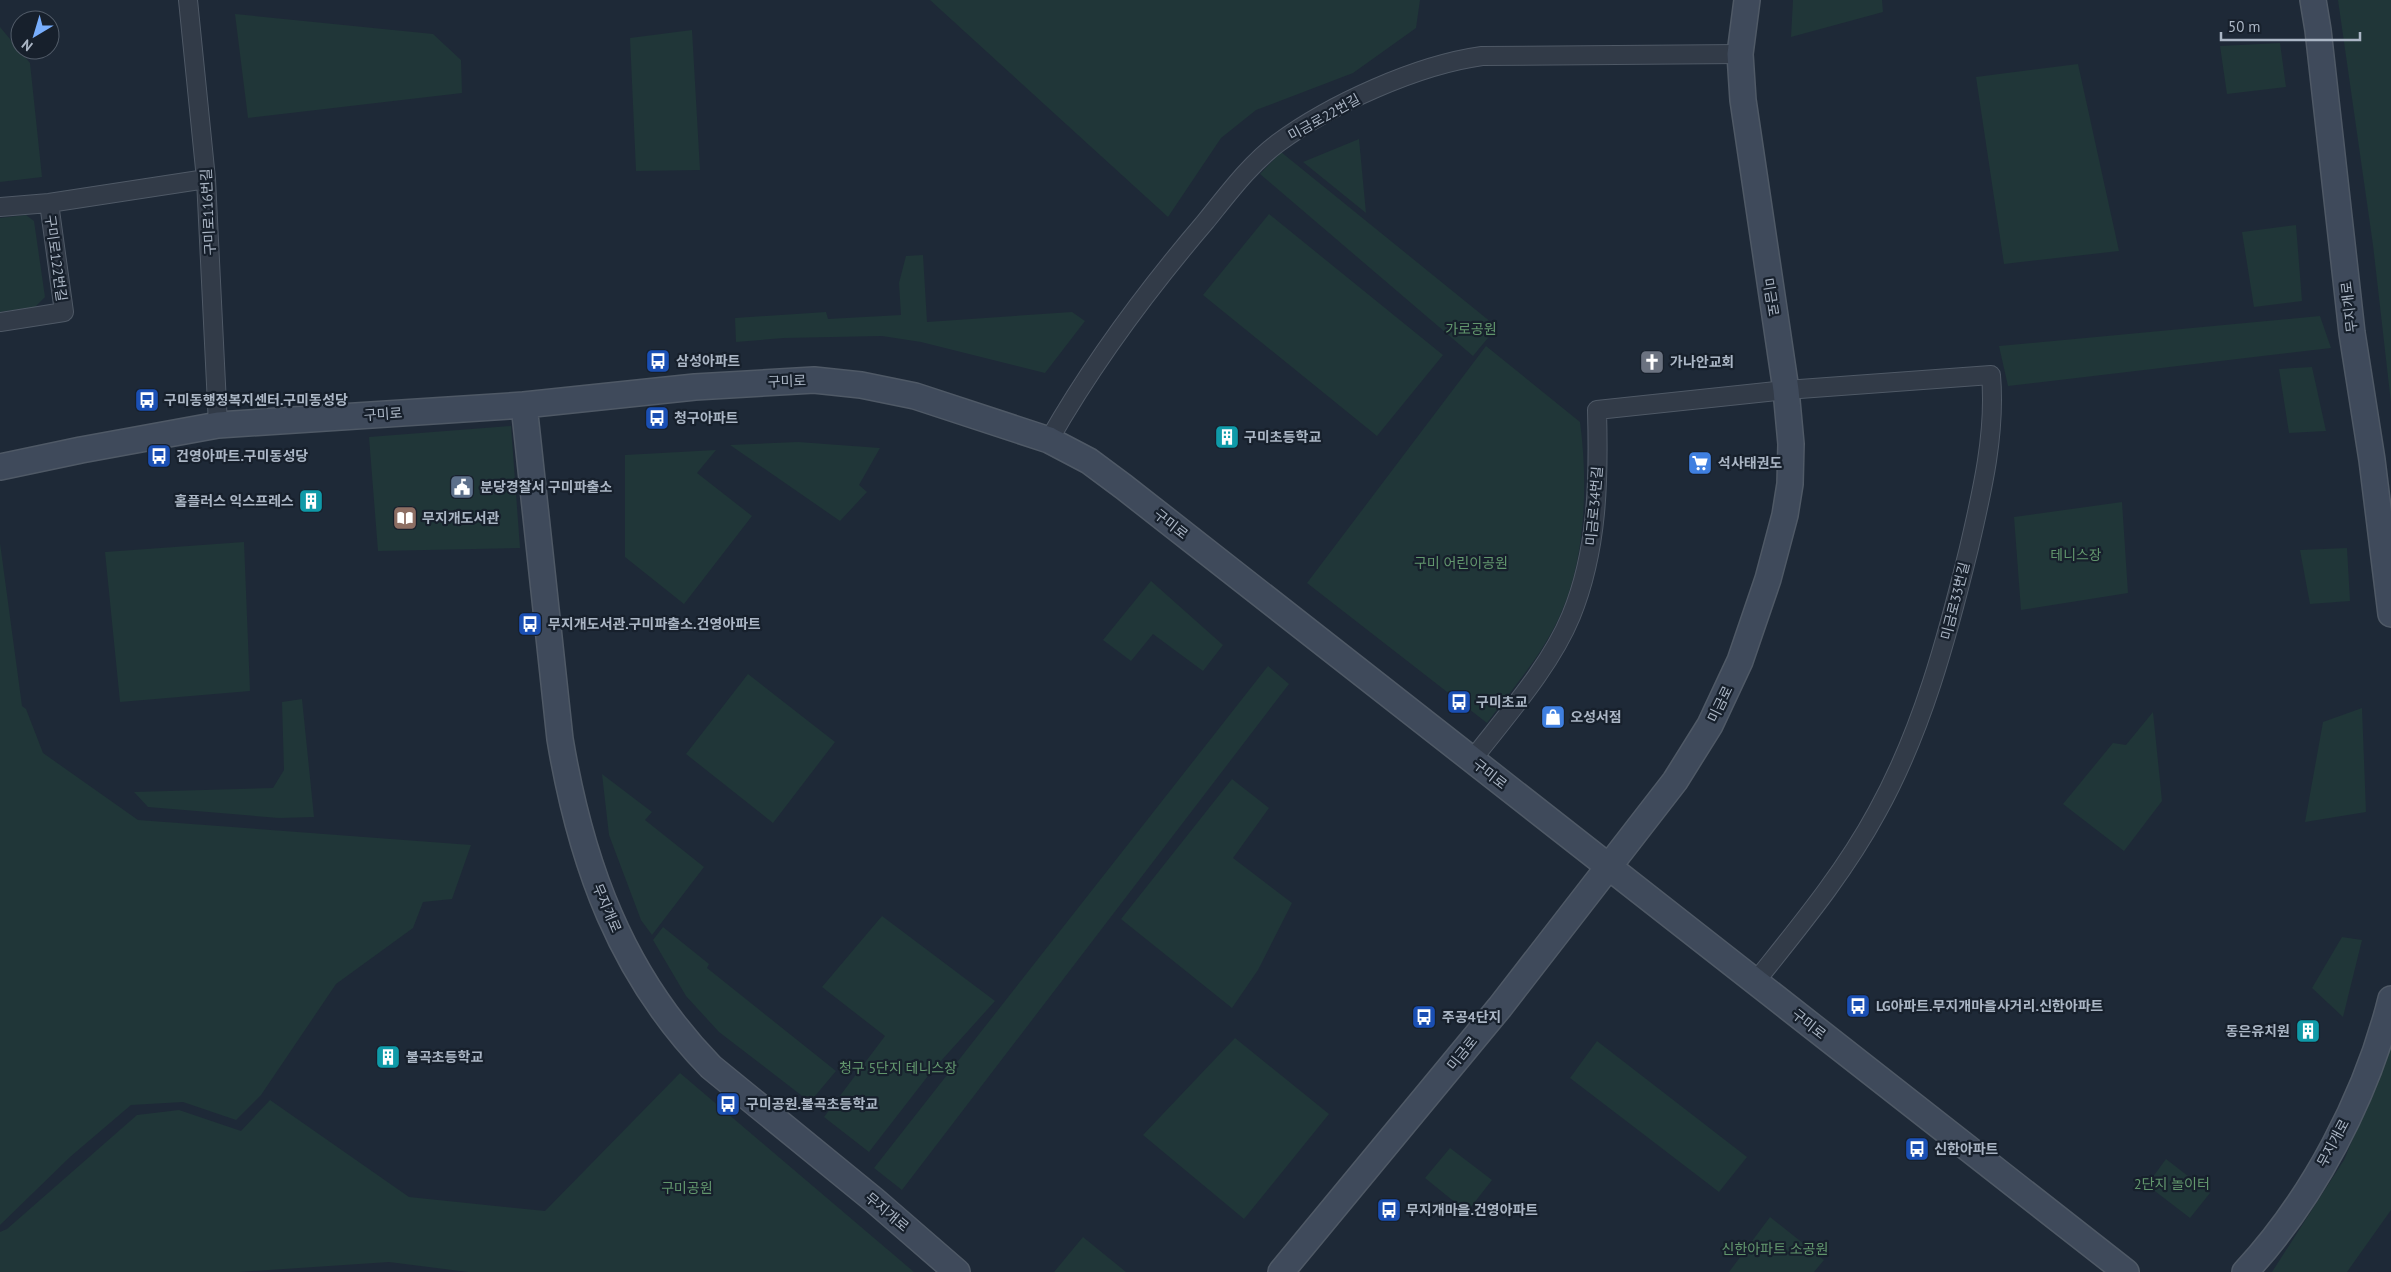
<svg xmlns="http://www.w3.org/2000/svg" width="2391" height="1272" viewBox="0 0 2391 1272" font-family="'PT Sans','Noto Sans KR',sans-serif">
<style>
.green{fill:#203638}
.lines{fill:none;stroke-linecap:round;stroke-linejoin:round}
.street-casing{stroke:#4f5966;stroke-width:20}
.secondary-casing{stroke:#4f5966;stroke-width:28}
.street{stroke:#323b48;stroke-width:18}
.secondary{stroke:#3f4a5b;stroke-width:25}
.labels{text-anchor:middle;stroke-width:4.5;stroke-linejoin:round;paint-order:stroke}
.street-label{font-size:14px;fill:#abb6c5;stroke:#17202c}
.park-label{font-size:14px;fill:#62966d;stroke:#17202c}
.poi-label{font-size:14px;font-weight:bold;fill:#abb6c5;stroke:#17202c;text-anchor:start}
</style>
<rect width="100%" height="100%" fill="#1e2937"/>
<path class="green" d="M930,0H1420L1416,28L1353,73L1256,110L1221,138L1168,217Z
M1793,0H1882L1883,12L1791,37Z
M2338,0H2391V403L2373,245Z
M235,14L433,34L461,60L462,93L248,118Z
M0,27L30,63L42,177L0,182Z
M692,30L700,170L636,171L630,38Z
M2280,43L2286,87L2227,94L2220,46Z
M2078,64L2119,251L2004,264L1976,77Z
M1359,139L1366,213L1303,162Z
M1281,152L1497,327L1473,356L1260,174Z
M1269,214L1443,355L1377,436L1203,295Z
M26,215L34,221L45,297L35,307L0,312V218Z
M2296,225L2302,301L2254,307L2242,232Z
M923,255L927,322L1072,312L1085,321L1045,373L921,342L882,336L784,338L736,342L735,318L826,312L828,319L901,315L899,283L906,256Z
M2320,316L2331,348L2008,386L1999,346Z
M1486,346L1580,422C1588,481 1586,558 1561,613C1544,653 1513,688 1487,723L1307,583Z
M2312,367L2326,431L2289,433L2279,369Z
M511,426L520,548L378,551L369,437Z
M798,442L880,448L859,485L867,492L840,521L730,445Z
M716,450L697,473L752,516L684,604L625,557V455Z
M2122,502L2128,593L2021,610L2014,517Z
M244,542L250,691L120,702L105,552Z
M0,543L22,706L26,709L43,753L138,820L471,845L452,899L423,902L413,928L336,984L261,1095L236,1120L183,1102L131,1105L70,1157L0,1225Z
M2347,548L2350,601L2310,604L2300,550Z
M1151,581L1223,645L1203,671L1153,634L1131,661L1103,640Z
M1268,666L1289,684L902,1190L874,1168Z
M748,674L835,742L773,823L686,754Z
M302,699L314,817L279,818L148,807L134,792L273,788L284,770L282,702Z
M2362,708L2366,812L2305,822L2323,722Z
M2153,712L2162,801L2124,851L2063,804L2113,743L2126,745Z
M602,774L652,812L645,820L704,867L652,935L641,920L609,835Z
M1232,779L1269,808L1233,858L1292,903L1258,970L1232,1008L1121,919Z
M882,916L995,1001L931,1072L869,1152L824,1117L885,1036L822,987Z
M663,927L709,964L707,968L836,1071L810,1102L719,1032L686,996L653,940Z
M2342,937L2362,940L2343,1017L2312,988Z
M1235,1038L1329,1114L1244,1219L1143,1135Z
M1597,1041L1747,1157L1719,1192L1570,1078Z
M2391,1047V1210L2347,1272H2272L2344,1160Z
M680,1073L914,1272H468L389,1262L239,1272H0V1232L7,1229L137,1115L179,1110L241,1131L270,1100L409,1197L545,1211Z
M1450,1148L1492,1180L1467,1212L1425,1178Z
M2166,1159L2210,1193L2190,1218L2147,1185Z
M1770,1217L1824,1260L1814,1272H1729Z
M1083,1237L1126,1272H1054Z"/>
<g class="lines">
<defs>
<path id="street" d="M188,0L206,179L218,425
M0,207L49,203L206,179
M0,322L64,312L49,203
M1049,440C1094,361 1147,290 1206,221C1228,194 1250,164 1278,143C1331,104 1417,65 1482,56L1740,54
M1472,760C1506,716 1550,667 1571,616C1598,550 1599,479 1597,410L1786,390L1991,375C1996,433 1982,492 1969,548C1947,638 1922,731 1877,812C1844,873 1799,927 1756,981"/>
<path id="secondary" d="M2313,0L2318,30L2352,333L2372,460L2391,614
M524,405L560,739C581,864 621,975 711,1067L874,1200L957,1272
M0,467L81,450L218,425L524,405L695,387L814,380L861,385L915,396L1049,440L1089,461L1124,487L2126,1272
M1281,1272L1500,1007L1675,781L1710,725L1740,661L1768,579L1785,515L1790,484L1791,444L1786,390L1743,100L1740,54L1747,0
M2245,1272C2313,1199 2367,1096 2391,999"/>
</defs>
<use href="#street" class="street-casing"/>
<use href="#secondary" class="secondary-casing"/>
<use href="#street" class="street"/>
<use href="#secondary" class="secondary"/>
</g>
<defs>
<symbol id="bus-square" viewBox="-11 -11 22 22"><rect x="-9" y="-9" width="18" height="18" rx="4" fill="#1a4fb4" stroke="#17202c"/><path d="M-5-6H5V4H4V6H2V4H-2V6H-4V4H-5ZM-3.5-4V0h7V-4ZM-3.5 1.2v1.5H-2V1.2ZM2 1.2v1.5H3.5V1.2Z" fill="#fff"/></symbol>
<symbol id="church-square" viewBox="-11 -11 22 22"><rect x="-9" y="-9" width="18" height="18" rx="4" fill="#6b7280" stroke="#17202c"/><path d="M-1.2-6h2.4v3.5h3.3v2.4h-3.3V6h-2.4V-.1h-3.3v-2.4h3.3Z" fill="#fff"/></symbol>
<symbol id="building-square" viewBox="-11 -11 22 22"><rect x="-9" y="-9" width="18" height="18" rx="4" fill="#0f9aa8" stroke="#17202c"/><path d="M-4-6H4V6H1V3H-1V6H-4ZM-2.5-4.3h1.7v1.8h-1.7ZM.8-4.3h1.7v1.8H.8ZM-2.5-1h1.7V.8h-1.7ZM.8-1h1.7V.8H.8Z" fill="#fff"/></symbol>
<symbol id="supermarket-square" viewBox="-11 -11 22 22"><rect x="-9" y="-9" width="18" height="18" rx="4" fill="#3f7fe0" stroke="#17202c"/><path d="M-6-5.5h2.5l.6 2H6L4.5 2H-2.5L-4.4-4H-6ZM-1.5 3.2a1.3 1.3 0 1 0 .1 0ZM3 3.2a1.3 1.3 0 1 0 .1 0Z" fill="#fff"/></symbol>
<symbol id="civic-square" viewBox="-11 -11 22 22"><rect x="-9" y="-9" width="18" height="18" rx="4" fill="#5c6f8a" stroke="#17202c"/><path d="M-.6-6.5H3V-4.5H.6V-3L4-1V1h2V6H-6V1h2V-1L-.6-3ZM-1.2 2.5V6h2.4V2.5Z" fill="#fff"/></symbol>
<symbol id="library-square" viewBox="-11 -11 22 22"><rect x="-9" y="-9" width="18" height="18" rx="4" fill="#8d6e63" stroke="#17202c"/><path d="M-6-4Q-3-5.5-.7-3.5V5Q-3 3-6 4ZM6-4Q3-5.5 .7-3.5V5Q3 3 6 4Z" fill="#fff"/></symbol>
<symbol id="shop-square" viewBox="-11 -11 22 22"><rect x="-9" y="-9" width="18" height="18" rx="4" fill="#3f7fe0" stroke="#17202c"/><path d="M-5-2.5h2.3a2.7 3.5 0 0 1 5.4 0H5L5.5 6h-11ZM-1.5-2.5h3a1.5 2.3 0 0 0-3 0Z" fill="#fff"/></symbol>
</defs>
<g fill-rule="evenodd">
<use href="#bus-square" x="644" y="347" width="28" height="28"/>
<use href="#church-square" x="1638" y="348" width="28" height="28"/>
<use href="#bus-square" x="133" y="386" width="28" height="28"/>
<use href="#bus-square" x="643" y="404" width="28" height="28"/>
<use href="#building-square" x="1213" y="423" width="28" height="28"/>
<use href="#bus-square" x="145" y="442" width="28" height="28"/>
<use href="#supermarket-square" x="1686" y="449" width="28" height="28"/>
<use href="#civic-square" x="448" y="473" width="28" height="28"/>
<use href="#building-square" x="297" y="487" width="28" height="28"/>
<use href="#library-square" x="391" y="504" width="28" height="28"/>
<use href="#bus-square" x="516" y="610" width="28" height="28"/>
<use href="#bus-square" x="1445" y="688" width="28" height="28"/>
<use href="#shop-square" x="1539" y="703" width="28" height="28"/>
<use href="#bus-square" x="1844" y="992" width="28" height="28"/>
<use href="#bus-square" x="1410" y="1003" width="28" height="28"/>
<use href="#building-square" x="2294" y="1017" width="28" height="28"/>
<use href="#building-square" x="374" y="1043" width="28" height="28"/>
<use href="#bus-square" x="714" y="1090" width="28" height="28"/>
<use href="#bus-square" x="1903" y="1135" width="28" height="28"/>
<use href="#bus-square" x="1375" y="1196" width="28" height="28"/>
</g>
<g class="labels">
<g class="street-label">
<text transform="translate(1324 117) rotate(-29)" y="5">미금로22번길</text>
<text transform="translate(208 212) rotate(-93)" y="5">구미로116번길</text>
<text transform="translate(56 258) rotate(82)" y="5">구미로122번길</text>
<text transform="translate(1771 297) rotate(81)" y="5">미금로</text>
<text transform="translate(2349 307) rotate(-97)" y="5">무지개로</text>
<text transform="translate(787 381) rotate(-2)" y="5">구미로</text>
<text transform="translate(383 414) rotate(-4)" y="5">구미로</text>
<text transform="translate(1594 506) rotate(-85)" y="5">미금로34번길</text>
<text transform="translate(1171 524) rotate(38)" y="5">구미로</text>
<text transform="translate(1955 601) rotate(-76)" y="5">미금로33번길</text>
<text transform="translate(1720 704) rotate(-64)" y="5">미금로</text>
<text transform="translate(1490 774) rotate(38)" y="5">구미로</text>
<text transform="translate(607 908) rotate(67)" y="5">무지개로</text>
<text transform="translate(1809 1024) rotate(38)" y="5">구미로</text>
<text transform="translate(1462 1053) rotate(-51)" y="5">미금로</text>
<text transform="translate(2333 1143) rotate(-62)" y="5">무지개로</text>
<text transform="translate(887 1212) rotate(40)" y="5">무지개로</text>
</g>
<g class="park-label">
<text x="1471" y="334">가로공원</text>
<text x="2076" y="560">테니스장</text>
<text x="1461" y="568">구미 어린이공원</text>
<text x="898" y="1073">청구 5단지 테니스장</text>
<text x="2172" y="1189">2단지 놀이터</text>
<text x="687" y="1193">구미공원</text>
<text x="1775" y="1254">신한아파트 소공원</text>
</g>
<g class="poi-label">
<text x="676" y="366">삼성아파트</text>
<text x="1670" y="367">가나안교회</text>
<text x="164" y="405">구미동행정복지센터.구미동성당</text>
<text x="674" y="423">청구아파트</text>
<text x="1244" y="442">구미초등학교</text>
<text x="176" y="461">건영아파트.구미동성당</text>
<text x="1718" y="468">석사태권도</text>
<text x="480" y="492">분당경찰서 구미파출소</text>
<text x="294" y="506" text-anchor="end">홈플러스 익스프레스</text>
<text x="422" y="523">무지개도서관</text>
<text x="548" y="629">무지개도서관.구미파출소.건영아파트</text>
<text x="1476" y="707">구미초교</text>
<text x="1570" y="722">오성서점</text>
<text x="1876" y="1011">LG아파트.무지개마을사거리.신한아파트</text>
<text x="1442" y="1022">주공4단지</text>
<text x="2290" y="1036" text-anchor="end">동은유치원</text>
<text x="406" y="1062">불곡초등학교</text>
<text x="746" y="1109">구미공원.불곡초등학교</text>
<text x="1934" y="1154">신한아파트</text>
<text x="1406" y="1215">무지개마을.건영아파트</text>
</g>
</g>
<g transform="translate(35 35) rotate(218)"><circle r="24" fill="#17202c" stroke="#525c69"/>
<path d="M0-4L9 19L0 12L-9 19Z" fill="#78aefd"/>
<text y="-8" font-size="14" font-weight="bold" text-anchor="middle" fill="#abb6c5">N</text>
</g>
<path d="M2221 32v8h139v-8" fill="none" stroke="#abb6c5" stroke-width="2.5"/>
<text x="2228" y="32" font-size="15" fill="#abb6c5" stroke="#17202c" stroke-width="4" paint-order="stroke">50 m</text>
</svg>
